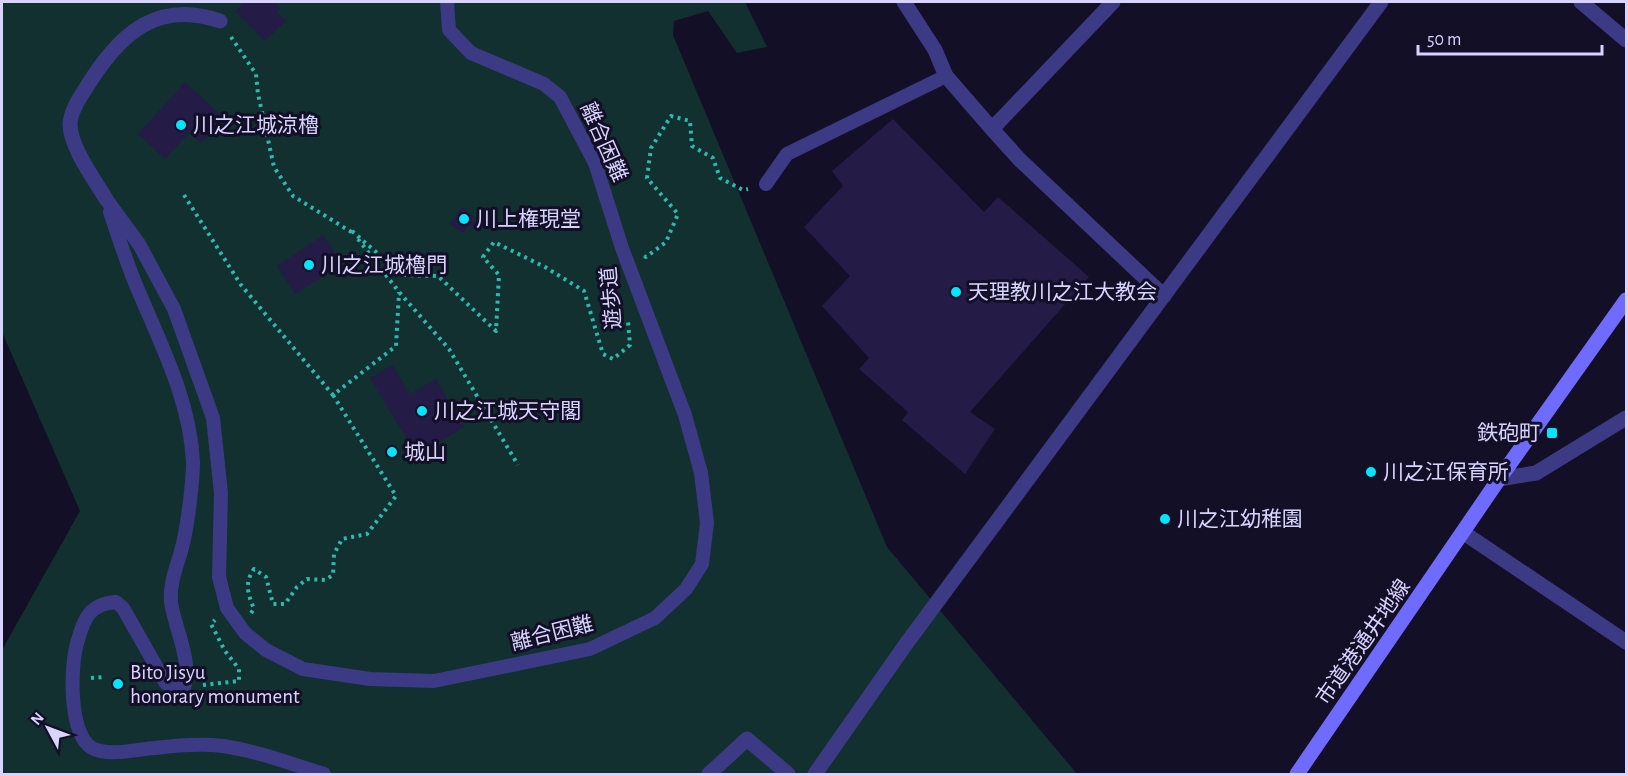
<svg xmlns="http://www.w3.org/2000/svg" width="1628" height="776" viewBox="0 0 1628 776" font-family="'Alegreya Sans','Noto Sans JP',sans-serif">
<style>
.green{fill:#12302f}
.building{fill:#241b47}
.lines{fill:none;stroke-linecap:round;stroke-linejoin:round}
.path{stroke:#2fb8b0;stroke-width:4;stroke-dasharray:3 4.5;stroke-linecap:butt}
.lane{stroke:#3d3a85;stroke-width:14}
.street{stroke:#3d3a85;stroke-width:15}
.secondary{stroke:#6f6bff;stroke-width:15}
.poi-dot{fill:#00e5ff;stroke:#130f26;stroke-width:2}
.labels{text-anchor:middle;stroke-width:6;stroke-linejoin:round;paint-order:stroke}
.poi-label{font-size:21px;fill:#d9d4ff;stroke:#130f26;text-anchor:start}
.street-label{font-size:21px;fill:#d9d4ff;stroke:#130f26}
</style>
<rect width="100%" height="100%" fill="#130f26"/>
<path class="green" d="M2,2H745L767,47L737,53L708,11L674,21L673,35L887,547L1077,774H2V650L80,511L2,332Z"/>
<path class="building" d="M245,2H274L280,8L277,12L286,21L265,41L235,11Z
M185,82L224,118L201,143L189,133L165,159L138,134Z
M893,119L984,212L998,197L1089,277L970,412L995,429L965,474L902,420L908,412L859,369L869,358L822,306L850,276L804,227L843,186L832,171Z
M462,207L475,217L473,220L478,224L474,229L468,226L463,233L450,224Z
M323,235L342,264L295,294L277,266Z
M392,365L410,394L436,379L464,427L417,456L370,378Z"/>
<g class="lines">
<path class="path" d="M231,37L256,74L258,94L274,167L293,196L353,233
M184,195L241,285L333,395L396,346L399,292
M352,231L402,275L438,276L496,331L499,275L483,257L494,242L545,267L584,291L603,354L613,359L630,345L628,321
M358,239L399,292L449,349L518,465
M644,256L646,257L666,242L678,214L647,178L651,148L671,116L690,121L692,146L713,158L720,178L743,190L748,189
M251,613L254,609C248,594 244,583 254,569L266,577L273,604H285L297,587L307,579L325,580L333,575L334,554L342,539L367,534L396,496L333,395
M91,678L104,677
M203,685L239,681V669L225,651L211,624L215,620"/>
<path class="lane" d="M766,184L787,154L946,76
M106,199L139,244L174,309L213,418L221,493L219,577L227,608L245,633L266,650L303,669L370,679L434,681L590,649L655,618L686,589L702,564L707,523L701,473L685,415L622,248L595,163L560,97L544,84L471,53L449,30L447,2
M110,212C118,236 126,261 136,285C160,343 190,399 193,462C193,482 188,520 184,539C180,560 169,580 171,602C174,626 193,663 184,687L171,688L165,682L123,608L116,602C90,604 84,618 78,640C70,663 68,734 92,748C109,757 137,749 155,748C178,745 201,743 223,746C258,751 291,764 324,774"/>
<path class="street" d="M904,2L935,50L946,76L992,129L1020,160L1164,296
M1581,2L1626,40
M992,129L1113,2
M106,199C94,179 71,148 70,125C70,110 83,93 91,80C122,32 159,0 220,21
M1499,479L1536,473L1626,418
M1464,533L1626,642
M709,774L747,739L788,774
M815,774L906,644L1381,2"/>
<path class="secondary" d="M1297,774L1499,479L1626,300"/>
</g>
<g class="poi-dot">
<circle cx="181" cy="125" r="6"/>
<circle cx="464" cy="219" r="6"/>
<circle cx="309" cy="265" r="6"/>
<circle cx="956" cy="292" r="6"/>
<circle cx="422" cy="411" r="6"/>
<rect x="1546" y="427" width="12" height="12" rx="3"/>
<circle cx="392" cy="452" r="6"/>
<circle cx="1371" cy="472" r="6"/>
<circle cx="1165" cy="519" r="6"/>
<circle cx="118" cy="684" r="6"/>
</g>
<g class="labels">
<g class="poi-label">
<text x="193" y="132">川之江城涼櫓</text>
<text x="476" y="226">川上権現堂</text>
<text x="321" y="272">川之江城櫓門</text>
<text x="968" y="299">天理教川之江大教会</text>
<text x="434" y="418">川之江城天守閣</text>
<text x="1540" y="440" text-anchor="end">鉄砲町</text>
<text x="404" y="459">城山</text>
<text x="1383" y="479">川之江保育所</text>
<text x="1177" y="526">川之江幼稚園</text>
<text x="130" y="679">Bito Jisyu<tspan x="130" dy="24">honorary monument</tspan></text>
</g>
<g class="street-label">
<text transform="translate(604 142) rotate(66)" y="7">離合困難</text>
<text transform="translate(611 298) rotate(-95)" y="7">遊歩道</text>
<text transform="translate(552 633) rotate(-14)" y="7">離合困難</text>
<text transform="translate(1363 642) rotate(-55)" y="7">市道港通井地線</text>
</g>
</g>
<rect width="1628" height="776" fill="none" stroke="#d9d4ff" stroke-width="6"/>
<g transform="translate(48 728) rotate(311)" stroke="#130f26" stroke-width="4.5" paint-order="stroke">
<path d="M0-4.5L10 22L0 15L-10 22Z" fill="#d9d4ff"/>
<text y="-9" font-size="16" font-weight="bold" text-anchor="middle" fill="#d9d4ff">N</text>
</g>
<path d="M1418 45v9h184v-9" fill="none" stroke="#d9d4ff" stroke-width="3"/>
<text x="1427" y="45" font-size="18" fill="#d9d4ff" stroke="#130f26" stroke-width="4.5" paint-order="stroke">50 m</text>
</svg>
